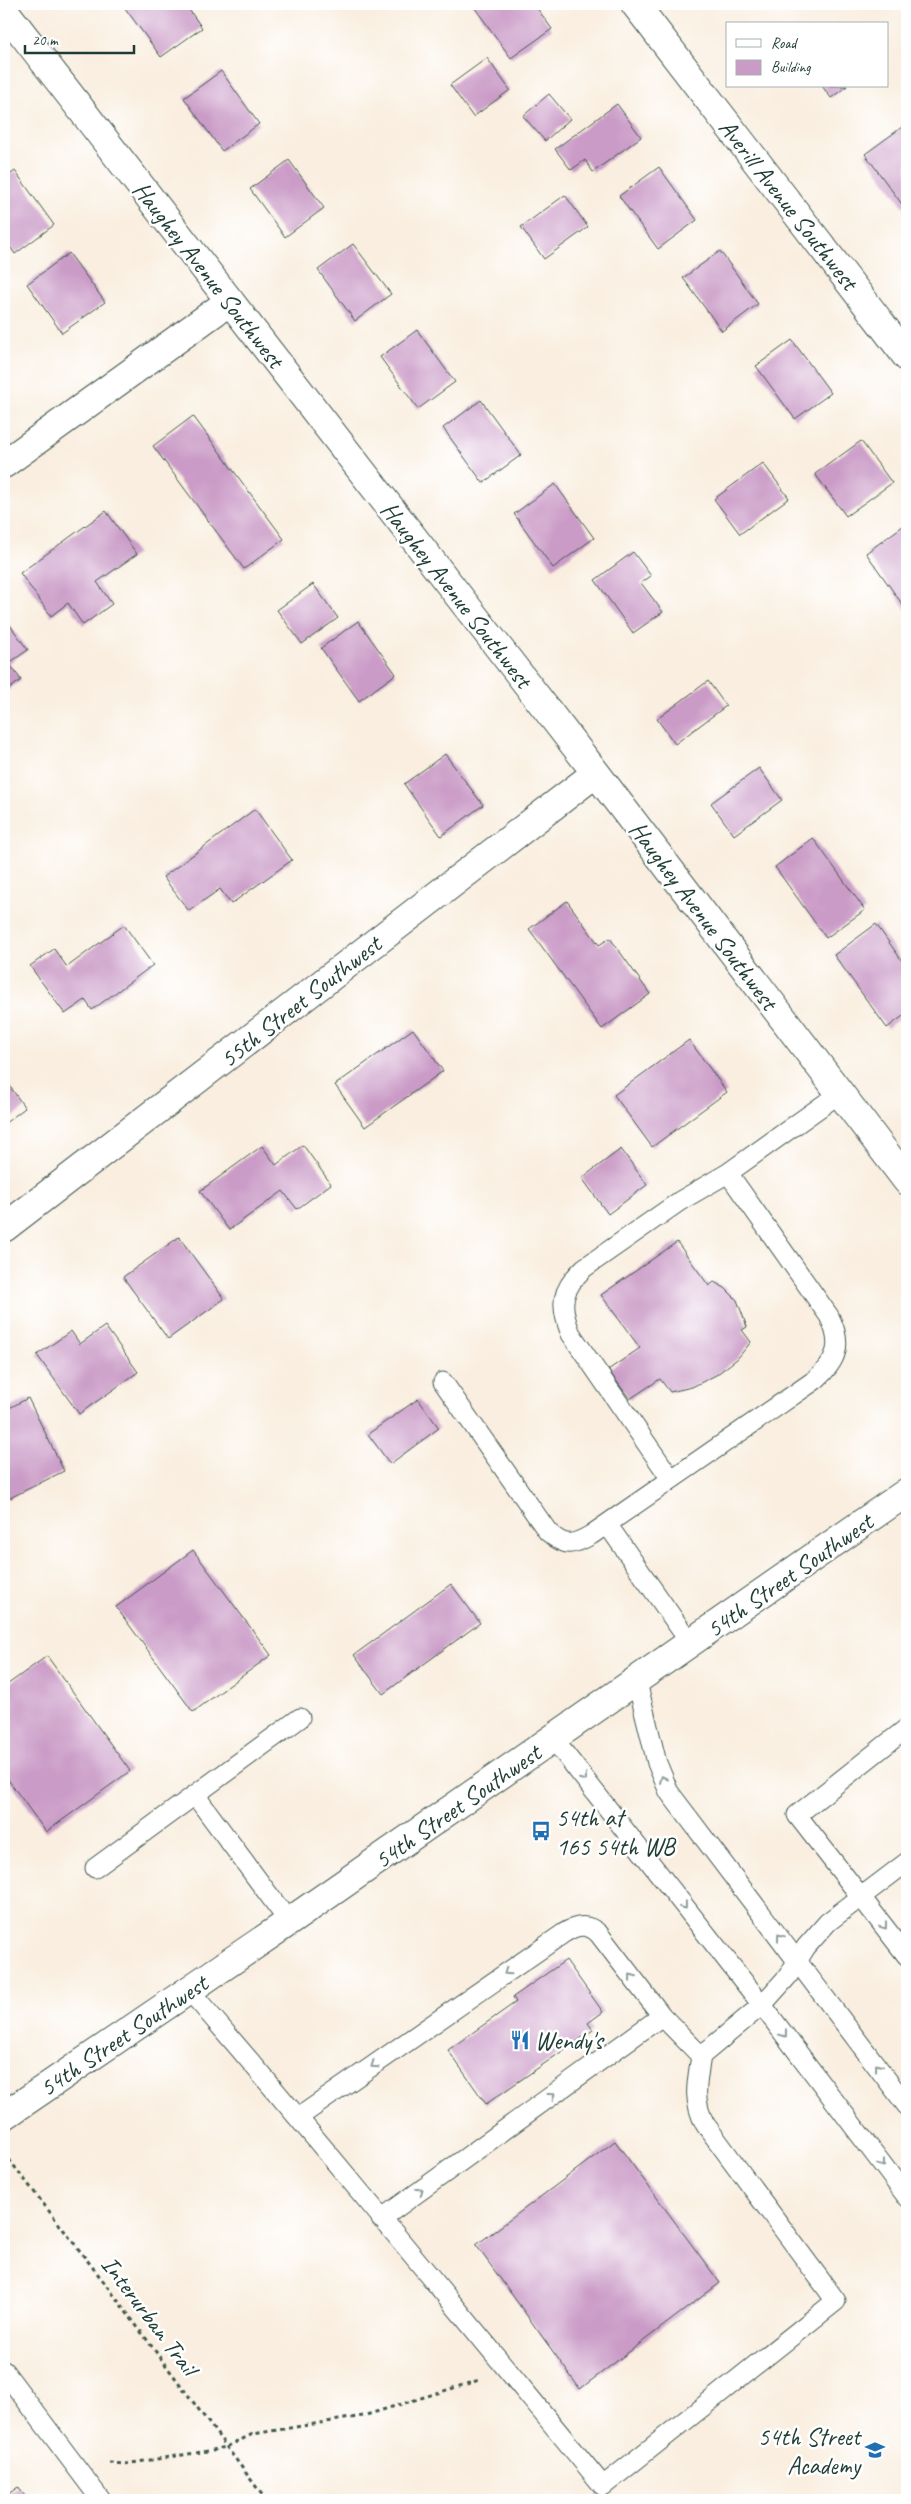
<svg xmlns="http://www.w3.org/2000/svg" width="911" height="2504" viewBox="0 0 911 2504" font-family="Caveat,sans-serif">
<style>
.building{fill:#ca9bc7}
.lines{fill:none;stroke-linecap:round;stroke-linejoin:round}
.service-casing{stroke:#40584e;stroke-width:21}
.minor-casing{stroke:#40584e;stroke-width:30}
.secondary-casing{stroke:#40584e;stroke-width:30}
.path{stroke:#40584e;stroke-width:3;stroke-dasharray:4 4;stroke-linecap:butt}
.service{stroke:#fff;stroke-width:19}
.minor{stroke:#fff;stroke-width:28}
.secondary{stroke:#fff;stroke-width:28}
.oneway{stroke:#8f9e9a}
.labels{text-anchor:middle;stroke-width:5;stroke-linejoin:round;paint-order:stroke}
.street-label{font-size:25px;fill:#1f3d34;stroke:#fff}
.poi-label{font-size:25px;fill:#1f3d34;stroke:#fff;text-anchor:start}
</style>
<rect width="100%" height="100%" fill="#fff"/>
<filter id="ink" filterUnits="userSpaceOnUse"><feTurbulence type="fractalNoise" baseFrequency=".02" numOctaves="2"/><feDisplacementMap in="SourceGraphic" scale="10" xChannelSelector="R" yChannelSelector="G"/><feConvolveMatrix kernelMatrix="1 2 1 2 8 2 1 2 1" color-interpolation-filters="sRGB"/></filter>
<filter id="wash" filterUnits="userSpaceOnUse"><feTurbulence type="fractalNoise" baseFrequency=".0096" numOctaves="4" result="noise"/><feDisplacementMap in="SourceGraphic" scale="20" xChannelSelector="R" yChannelSelector="G"/><feGaussianBlur stdDeviation="1.12" result="paint"/><feColorMatrix in="noise" values="0 0 0 0 0 0 0 0 0 0 0 0 0 0 0 0 0 1.4 0 .05"/><feComposite in="paint" operator="in"/></filter>
<g filter="url(#wash)">
<rect width="100%" height="100%" fill="#f9eedf"/>
<g id="blocks">
<path class="building" d="M122,4H185L202,28L161,57Z
M472,4H534L552,29L511,58Z
M487,58L510,90L473,117L450,85Z
M221,71L259,124L222,151L184,98Z
M822,86H847L831,98Z
M549,94L570,119L545,141L523,116Z
M617,104L641,137L593,172L585,160L571,170L555,149Z
M905,125L907,128V205L904,207L865,154Z
M289,160L324,208L285,237L250,189Z
M659,167L697,220L658,249L619,196Z
M15,171L54,225L15,254L4,238V179Z
M565,195L588,227L544,259L521,227Z
M353,244L391,294L355,321L318,270Z
M720,251L758,304L722,331L683,278Z
M69,253L105,302L62,333L27,284Z
M417,330L455,382L418,409L380,357Z
M792,340L831,393L795,419L756,366Z
M481,400L521,455L483,483L443,428Z
M193,416L284,539L244,569L153,446Z
M861,441L892,483L846,516L815,474Z
M763,463L789,498L740,534L714,499Z
M555,484L594,538L553,568L514,514Z
M106,511L137,554L97,582L112,604L83,625L68,603L51,616L20,573Z
M907,523V611L866,553Z
M633,552L651,576L641,583L663,612L633,633L595,580Z
M313,584L338,618L302,644L277,610Z
M4,617L28,650L9,663L21,680L4,693Z
M358,621L396,674L359,701L321,648Z
M708,681L726,706L675,744L657,719Z
M445,754L483,805L441,836L404,784Z
M759,768L782,800L734,835L711,803Z
M255,809L292,860L231,904L220,889L189,911L163,877Z
M813,838L865,910L826,938L775,867Z
M567,901L599,945L610,938L650,994L602,1029L529,929Z
M876,924L907,968V1013L887,1028L834,955Z
M124,925L153,965L92,1010L85,1000L65,1014L30,966L54,949L67,967Z
M413,1029L443,1071L365,1127L335,1085Z
M689,1040L727,1092L652,1147L614,1095Z
M4,1078L25,1108L4,1124Z
M303,1145L331,1184L297,1209L283,1191L229,1230L200,1191L262,1146L276,1165Z
M621,1149L647,1185L608,1214L582,1178Z
M179,1237L224,1299L168,1339L123,1277Z
M677,1242L709,1286L714,1282L725,1288L737,1300L747,1327L742,1330L751,1342L737,1359L716,1375L692,1387L670,1392L660,1379L630,1399L608,1370L640,1348L601,1295Z
M105,1326L138,1372L79,1414L37,1355L71,1331L80,1344Z
M28,1398L64,1471L8,1499L4,1491V1411Z
M418,1399L439,1428L390,1464L368,1434Z
M193,1550L271,1655L193,1712L116,1607Z
M451,1584L480,1623L383,1694L354,1655Z
M47,1656L130,1771L46,1832L4,1774V1687Z
M566,1960L603,2012L588,2023L593,2030L486,2104L448,2050L516,2002L513,1997Z
M615,2141L720,2283L580,2389L476,2245Z
M18,2487L28,2500H4V2497Z"/>
</g>
</g>
<g filter="url(#ink)">
<use href="#blocks" fill-opacity="0" stroke="#40584e" stroke-width="1"/>
<g class="lines">
<defs>
<path id="service" d="M443,1382L548,1532C565,1547 572,1546 591,1535L815,1380C838,1360 843,1344 829,1316L728,1173
M671,1479L571,1334C559,1305 561,1290 584,1268L680,1201L728,1173L840,1093
M607,1524L691,1644
M637,1682L657,1763L669,1792L907,2106
M907,1728L797,1815L907,1956
M554,1740L762,2005L907,2197
M195,1795L289,1922
M95,1868L300,1718
M189,1990C330,2153 466,2320 603,2486L836,2301L705,2124C692,2100 697,2082 701,2056
M299,2117L564,1933C577,1925 588,1923 599,1934L662,2016L701,2056L762,2005L788,1976L806,1947L828,1922L907,1862
M381,2219L662,2016
M4,2371L101,2500"/>
<path id="minor" d="M635,4L907,357
M4,10L596,773L907,1181
M4,464L230,301
M4,1228L596,773"/>
<path id="secondary" d="M4,2116L283,1926L907,1492"/>
</defs>
<use href="#service" class="service-casing"/>
<use href="#minor" class="minor-casing"/>
<use href="#secondary" class="secondary-casing"/>
<path class="path" d="M4,2153L104,2282L266,2500
M109,2463L125,2464L208,2451L226,2447L253,2434L363,2416L479,2380"/>
<use href="#service" class="service"/>
<use href="#minor" class="minor"/>
<use href="#secondary" class="secondary"/>
</g>
<defs><path id="oneway-chevron" d="M-2-3.5L2.5 0L-2 3.5" fill="none" stroke-width="1.6" stroke-linecap="round" stroke-linejoin="round" transform="scale(1.25)"/></defs>
<g class="oneway">
<use href="#oneway-chevron" transform="translate(584 1778) rotate(52)"/>
<use href="#oneway-chevron" transform="translate(663 1779) rotate(-114)"/>
<use href="#oneway-chevron" transform="translate(684 1906) rotate(52)"/>
<use href="#oneway-chevron" transform="translate(884 1926) rotate(53)"/>
<use href="#oneway-chevron" transform="translate(780 1937) rotate(-127)"/>
<use href="#oneway-chevron" transform="translate(507 1972) rotate(145)"/>
<use href="#oneway-chevron" transform="translate(632 1977) rotate(-128)"/>
<use href="#oneway-chevron" transform="translate(784 2034) rotate(53)"/>
<use href="#oneway-chevron" transform="translate(374 2065) rotate(145)"/>
<use href="#oneway-chevron" transform="translate(878 2067) rotate(-127)"/>
<use href="#oneway-chevron" transform="translate(552 2096) rotate(-36)"/>
<use href="#oneway-chevron" transform="translate(882 2164) rotate(53)"/>
<use href="#oneway-chevron" transform="translate(420 2191) rotate(-36)"/>
</g>
</g>
<defs>
<symbol id="bus-bare" viewBox="-9 -9 18 18"><path d="M-5-6H5V4H4V6H2V4H-2V6H-4V4H-5ZM-3.5-4V0h7V-4ZM-3.5 1.2v1.5H-2V1.2ZM2 1.2v1.5H3.5V1.2Z" fill="#1f6fb2" stroke="#fff" stroke-width="2.5" paint-order="stroke"/></symbol>
<symbol id="restaurant-bare" viewBox="-9 -9 18 18"><path d="M-5-6h1v4h1v-4h1v4h1v-4h1v5L-1.5 .5V6h-2V.5L-5-1ZM5-6V6H3V1.5H1.5Q1.5-4 5-6Z" fill="#1f6fb2" stroke="#fff" stroke-width="2.5" paint-order="stroke"/></symbol>
<symbol id="school-bare" viewBox="-9 -9 18 18"><path d="M0-5L7-2L0 1L-7-2ZM-4 1L0 2.5L4 1V4Q0 6-4 4Z" fill="#1f6fb2" stroke="#fff" stroke-width="2.5" paint-order="stroke"/></symbol>
</defs>
<g fill-rule="evenodd">
<use href="#bus-bare" x="527" y="1817" width="28" height="28"/>
<use href="#restaurant-bare" x="506" y="2026" width="28" height="28"/>
<use href="#school-bare" x="861" y="2436" width="28" height="28"/>
</g>
<g class="labels">
<g class="street-label">
<text transform="translate(789 204) rotate(52)" y="9">Averill Avenue Southwest</text>
<text transform="translate(209 274) rotate(52)" y="9">Haughey Avenue Southwest</text>
<text transform="translate(457 594) rotate(52)" y="9">Haughey Avenue Southwest</text>
<text transform="translate(704 915) rotate(53)" y="9">Haughey Avenue Southwest</text>
<text transform="translate(300 1001) rotate(-38)" y="9">55th Street Southwest</text>
<text transform="translate(789 1575) rotate(-35)" y="9">54th Street Southwest</text>
<text transform="translate(457 1806) rotate(-35)" y="9">54th Street Southwest</text>
<text transform="translate(123 2035) rotate(-34)" y="9">54th Street Southwest</text>
<text transform="translate(150 2315) rotate(53)" y="9">Interurban Trail</text>
</g>
<g class="poi-label">
<text x="556" y="1826">54th at<tspan x="556" dy="29">165 54th WB</tspan></text>
<text x="535" y="2049">Wendy's</text>
<text x="860" y="2445" text-anchor="end">54th Street<tspan x="860" dy="29">Academy</tspan></text>
</g>
</g>
<rect width="911" height="2504" fill="none" stroke="#fff" stroke-width="20"/>
<rect x="726" y="22" width="162" height="65" fill="#ffffff" stroke="#a5b1ae"/>
<rect x="736" y="39" width="25" height="8" fill="#ffffff" stroke="#a5b1ae"/>
<text x="771" y="48" font-size="15" fill="#1f3d34">Road</text>
<rect x="736" y="60" width="25" height="15" fill="#ca9bc7" stroke="#a5b1ae"/>
<text x="771" y="72" font-size="15" fill="#1f3d34">Building</text>
<path d="M25 45v8h109v-8" fill="none" stroke="#1f3d34" stroke-width="2.5"/>
<text x="32" y="45" font-size="15" fill="#1f3d34" stroke="#ffffff" stroke-width="4" paint-order="stroke">20 m</text>
</svg>
